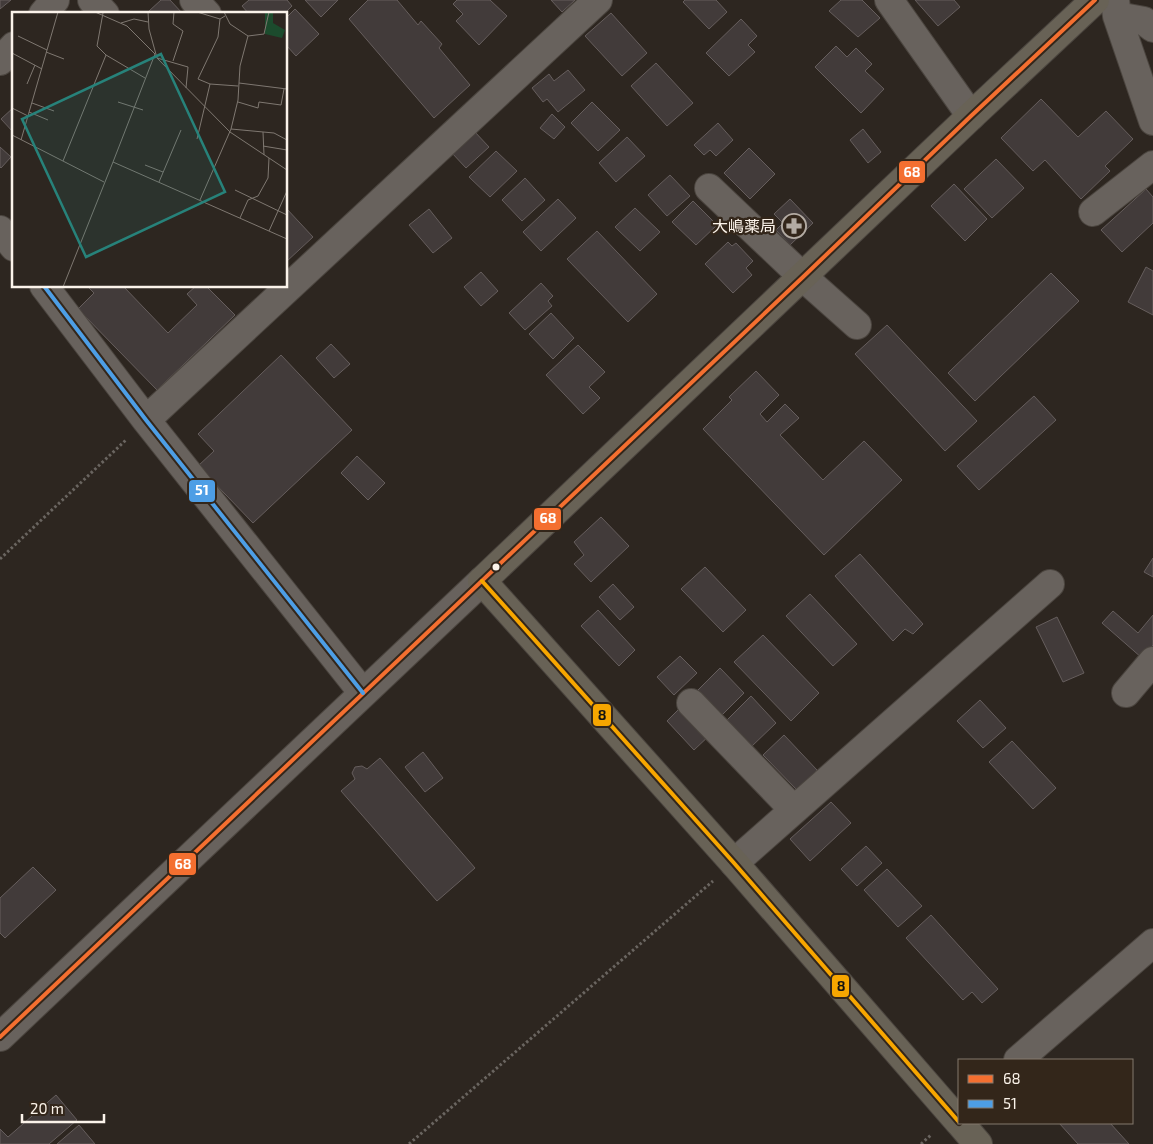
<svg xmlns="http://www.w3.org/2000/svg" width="1153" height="1144" viewBox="0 0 1153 1144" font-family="'Exo 2','Noto Sans JP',sans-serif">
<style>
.building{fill:#423b3a;stroke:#665e5d}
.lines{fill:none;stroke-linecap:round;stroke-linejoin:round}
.minor-casing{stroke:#4b453f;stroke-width:30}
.tertiary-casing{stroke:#4b453f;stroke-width:30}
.primary-casing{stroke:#4b453f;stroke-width:30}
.path{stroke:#6a6560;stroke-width:3;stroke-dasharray:2.5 2.5;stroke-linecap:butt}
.minor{stroke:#68625d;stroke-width:28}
.tertiary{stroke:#68625d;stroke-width:28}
.primary{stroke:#686256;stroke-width:28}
.bus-1-casing{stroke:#33261a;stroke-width:8}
.bus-2-casing{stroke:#33261a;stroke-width:8}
.bus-3-casing{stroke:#33261a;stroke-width:8}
.bus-1{stroke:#f46f30;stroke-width:4}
.bus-2{stroke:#4d9ee5;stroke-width:4}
.bus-3{stroke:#f7a600;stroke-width:4}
.bus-dot{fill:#fbf3ea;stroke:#33261a;stroke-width:2}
.labels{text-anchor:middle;stroke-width:4.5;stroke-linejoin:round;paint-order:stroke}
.poi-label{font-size:16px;fill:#fbf3ea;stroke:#33261a;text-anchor:end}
.inset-road{fill:none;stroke:#7f7871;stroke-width:1}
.view{fill:#27827a;fill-opacity:0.15;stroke:#27827a;stroke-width:2.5}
.inset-edge{fill:none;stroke:#fbf3ea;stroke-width:2.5}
.line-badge{stroke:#33261a;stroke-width:2}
.badge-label{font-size:14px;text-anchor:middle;font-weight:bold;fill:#fff}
.pale-badge-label{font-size:14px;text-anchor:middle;font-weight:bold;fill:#111}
</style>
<rect width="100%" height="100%" fill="#2d2620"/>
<path class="building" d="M0,0H11L0,9Z
M161,0H170L183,14H151L149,11Z
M249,0H287L292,6L284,14H249L242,6Z
M305,0H338L321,17Z
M368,0H397L418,25L421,21L442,44L439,48L470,85L434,118L349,19Z
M457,0H490L507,16L479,45L456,21L463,14L453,4Z
M551,0H575L562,12Z
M685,0H716L727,12L709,29L683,2Z
M841,0H862L880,18L858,37L829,11Z
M915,0H954L960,7L938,26Z
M295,9L319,34L296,56L286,45V18Z
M611,13L647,53L622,76L585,36Z
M741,19L757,36L748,45L755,52L729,76L706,53Z
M836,46L847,57L856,48L872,64L865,71L884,89L861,113L815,67Z
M656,63L693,103L667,126L631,86Z
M568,70L585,90L558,112L547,99L543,102L532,88L549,74L554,81Z
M1041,99L1078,137L1106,111L1133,139L1105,166L1110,171L1081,199L1045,160L1033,171L1001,138Z
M592,102L620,130L598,151L571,123Z
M14,107V133L1,119Z
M552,114L565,127L554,139L540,128Z
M718,123L733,140L716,156L710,150L704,155L694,145Z
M863,129L881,152L868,163L850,140Z
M474,131L489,147L466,168L451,152Z
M627,137L645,156L616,182L599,163Z
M0,147L11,157L1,168L0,167Z
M749,148L775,174L750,199L724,173Z
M496,151L517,171L490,197L469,177Z
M996,159L1024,188L992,218L964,189Z
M670,175L690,196L667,216L648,195Z
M525,178L545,200L522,221L502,200Z
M954,184L987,219L965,241L931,206Z
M1146,189L1153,197V223L1122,252L1101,230Z
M558,199L576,218L541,251L523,232Z
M790,199L813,223L790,245L776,230L783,223L774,214Z
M693,201L717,225L696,245L672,222Z
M286,208L313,237L286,262Z
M635,208L660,232L640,251L615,227Z
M429,209L452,238L433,253L409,225Z
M597,231L657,294L628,322L567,259Z
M728,242L732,246L736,243L753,261L746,268L752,275L733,293L705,264Z
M1146,267L1153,271V315L1128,302Z
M481,272L498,291L481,306L464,287Z
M1051,273L1079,301L975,401L948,373Z
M541,283L553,296L548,301L552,306L525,330L509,313Z
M87,286H123L168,333L197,305L187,294L196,286H206L235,315L157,390L78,309L94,293Z
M551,313L574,338L553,359L529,334Z
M887,325L977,421L945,451L855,354Z
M331,344L350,364L334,378L316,358Z
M578,345L605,372L589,387L600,398L583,414L546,375Z
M281,355L352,430L253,523L198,466L214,451L198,434Z
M756,371L779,395L760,414L767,422L785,404L799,418L780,435L823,480L864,441L902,480L824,555L703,429L732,400L729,397Z
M1034,396L1056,420L979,490L957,466Z
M357,456L385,483L368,500L341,473Z
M601,517L629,546L591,582L574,564L584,555L574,542Z
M860,554L923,624L913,634L905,629L893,641L835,576Z
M1153,558V577L1144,572Z
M705,567L746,610L723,632L681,589Z
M613,584L634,607L620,620L599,597Z
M810,594L857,644L833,666L786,616Z
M598,610L635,650L619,666L581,626Z
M1113,611L1138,633L1153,615V645L1142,658L1102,623Z
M1057,617L1084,673L1063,682L1036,627Z
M763,635L819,693L791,721L734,662Z
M680,656L697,673L674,695L657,677Z
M720,668L744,693L718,719L694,694Z
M751,696L776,723L751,747L726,721Z
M980,700L1006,728L983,748L957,721Z
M684,704L712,733L694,750L667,721Z
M784,735L817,770L797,790L763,755Z
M1012,741L1056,788L1033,809L989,762Z
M423,752L443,778L425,792L405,767Z
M380,758L475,868L437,901L341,791L355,779L352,773L355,767L362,766L367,769Z
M831,802L851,823L810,861L790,839Z
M866,846L882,863L857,886L841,869Z
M33,867L56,890L5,938L0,933V898Z
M887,869L922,906L898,927L864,890Z
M931,915L998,989L982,1003L972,992L963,1000L906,938Z
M56,1095L77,1120L49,1144H0V1129L8,1137Z
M1059,1123H1110L1129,1144H1078Z
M79,1125L95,1144H57Z"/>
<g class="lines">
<defs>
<path id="minor" d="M92,0L105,14
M194,0L207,14
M889,0L971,116
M1115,0L1117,16L1153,121
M43,14L55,0
M1117,16L1144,21L1153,28
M0,61L14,46
M709,188L803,277L857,325
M1093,212L1153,165
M0,230L14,247
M44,286L146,420L363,693
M146,420L598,0
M1126,693L1153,661
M691,703L794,810
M734,863L1050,584
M1018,1060L1153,943"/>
<path id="tertiary" d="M0,1037L482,581"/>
<path id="primary" d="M959,1122L734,863L482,581L971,116L1095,0
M960,1123L978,1144"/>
</defs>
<use href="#minor" class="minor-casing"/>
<use href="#tertiary" class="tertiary-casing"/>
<use href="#primary" class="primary-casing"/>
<path class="path" d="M0,559L127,439
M409,1144L713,881
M921,1144L932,1134"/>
<use href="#minor" class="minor"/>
<use href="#tertiary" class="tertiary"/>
<use href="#primary" class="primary"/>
<defs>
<path id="bus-1" d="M0,1037L803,277L971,116L1095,0"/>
<path id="bus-2" d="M44,286L146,420L363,693"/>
<path id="bus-3" d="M482,581L734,863L959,1122"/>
</defs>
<use href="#bus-1" class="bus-1-casing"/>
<use href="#bus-2" class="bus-2-casing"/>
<use href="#bus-3" class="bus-3-casing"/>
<use href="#bus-1" class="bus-1"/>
<use href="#bus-2" class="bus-2"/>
<use href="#bus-3" class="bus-3"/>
</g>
<defs>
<symbol id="pharmacy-ring" viewBox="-11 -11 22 22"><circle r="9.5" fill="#33261a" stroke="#b3aba3" stroke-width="1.5"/><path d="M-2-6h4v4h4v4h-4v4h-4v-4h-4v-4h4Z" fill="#b3aba3"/></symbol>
</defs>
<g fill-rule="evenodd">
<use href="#pharmacy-ring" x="780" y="212" width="28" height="28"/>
</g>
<circle class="bus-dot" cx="496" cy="567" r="4.5"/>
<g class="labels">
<g class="poi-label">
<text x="776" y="232">大嶋薬局</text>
</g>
</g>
<g transform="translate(12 12)">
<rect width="275" height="275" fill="#2d2620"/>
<path d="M253,0H261V11L273,18L270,26L253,22Z" fill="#1c4b2d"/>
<path class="inset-road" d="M83,0L115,14L143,42L101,150L275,227M136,0L137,17L145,46L218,120L275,158M185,0L208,7M91,1L85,34L94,43M109,11L122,7L136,10M6,24L35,38M236,24L252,22L257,0M34,40L52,47M0,41L30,57M145,46L176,55L174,76M161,49L171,19L161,12L162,0M227,71L275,77M15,72L23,53M198,72L226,74M106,90L131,98M226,90L246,96L247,90L269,93L272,77M20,91L42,99M0,96L16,104M17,100L36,108M219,117L262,121L275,128M251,120L252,143M0,123L92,170M185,127L198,72L186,67L206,25L208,7L213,4M9,128L46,0M251,134L275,138M51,149L94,43L133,66M133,153L151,160M147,170L169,118M223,178L275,203M188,188L219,117L226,88L228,54L236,24L218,12L212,0M228,206L236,188L246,184L256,166L257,146M257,219L275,179M51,275L101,150"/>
<path class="view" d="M149,42L213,180L74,245L10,107Z"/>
<rect width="275" height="275" class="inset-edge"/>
</g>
<g class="line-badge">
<rect x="898" y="160" width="28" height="24" rx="5" fill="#f46f30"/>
<rect x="188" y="479" width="28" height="24" rx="5" fill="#4d9ee5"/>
<rect x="533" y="507" width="29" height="24" rx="5" fill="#f46f30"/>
<rect x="592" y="703" width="20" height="24" rx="5" fill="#f7a600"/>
<rect x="168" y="852" width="29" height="24" rx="5" fill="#f46f30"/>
<rect x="831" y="974" width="19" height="24" rx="5" fill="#f7a600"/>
</g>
<g class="badge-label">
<text x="912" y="177">68</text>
<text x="202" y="495">51</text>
<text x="548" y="523">68</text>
<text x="183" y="869">68</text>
</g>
<g class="pale-badge-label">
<text x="602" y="720">8</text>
<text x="841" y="991">8</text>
</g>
<rect x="958" y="1059" width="175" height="65" fill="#33261a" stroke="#83786d"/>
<rect x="968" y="1075" width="25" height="8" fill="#f46f30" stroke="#83786d"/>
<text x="1003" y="1084" font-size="15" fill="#fbf3ea">68</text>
<rect x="968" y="1100" width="25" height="8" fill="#4d9ee5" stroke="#83786d"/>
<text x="1003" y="1109" font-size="15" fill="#fbf3ea">51</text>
<path d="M22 1114v8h82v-8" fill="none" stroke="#fbf3ea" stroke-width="2.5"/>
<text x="30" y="1114" font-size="15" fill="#fbf3ea" stroke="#33261a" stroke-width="4" paint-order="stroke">20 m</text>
</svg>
